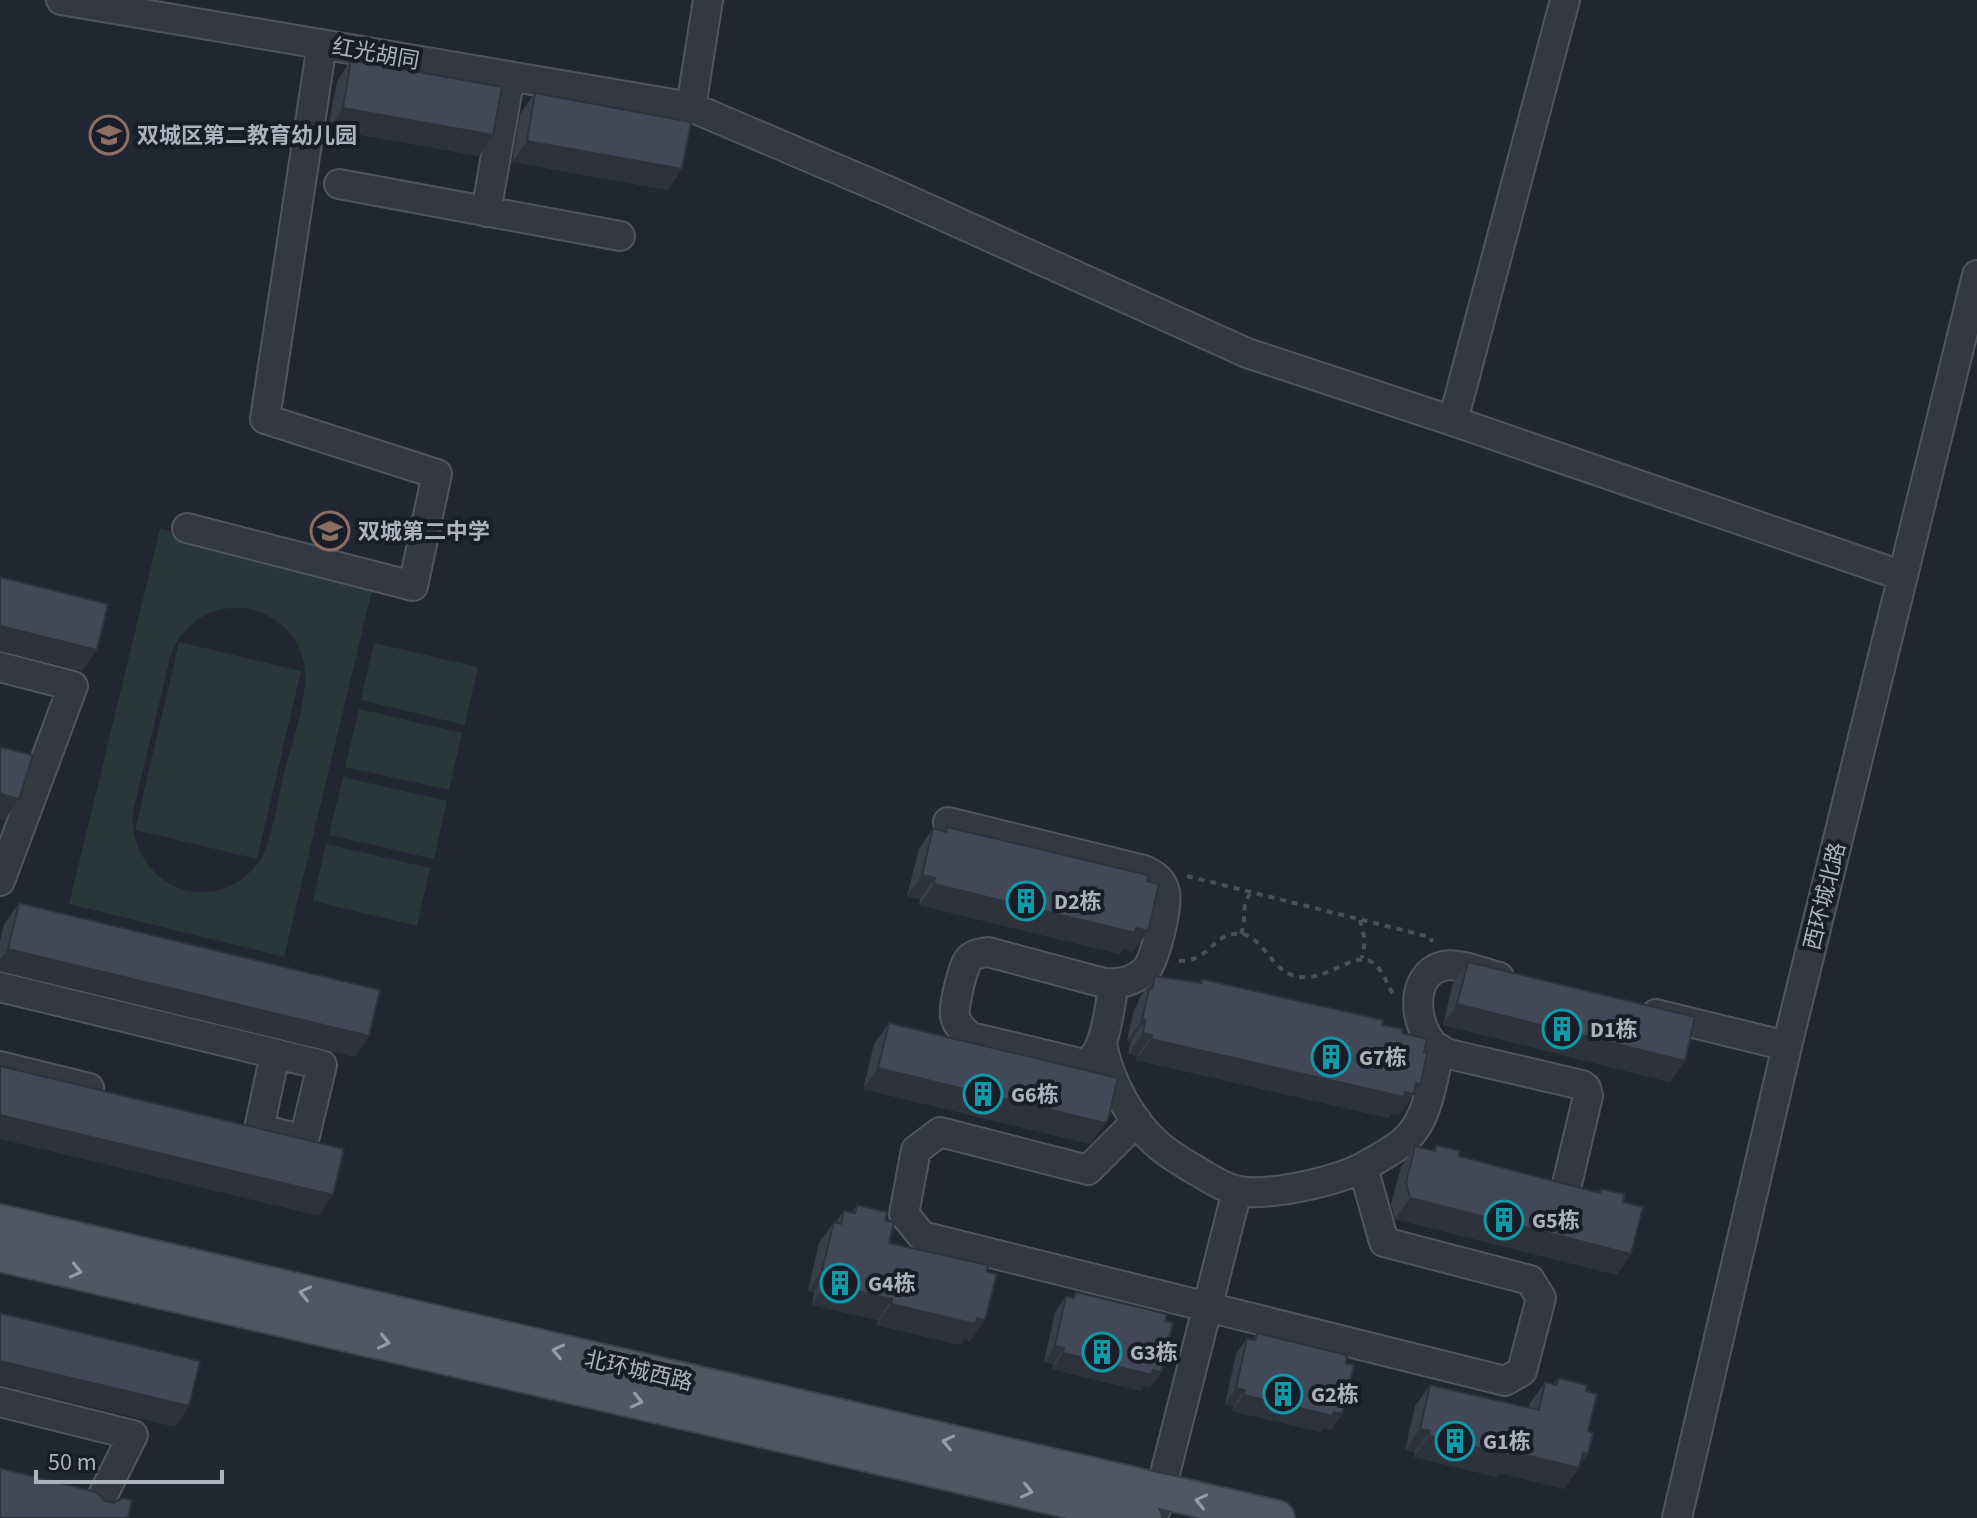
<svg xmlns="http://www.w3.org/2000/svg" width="1977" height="1518" viewBox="0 0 1977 1518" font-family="'Source Sans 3','Noto Sans SC',sans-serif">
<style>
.garden{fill:#283739;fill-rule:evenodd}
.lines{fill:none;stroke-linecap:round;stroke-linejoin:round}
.minor-casing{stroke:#515562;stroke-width:32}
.major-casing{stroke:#3d414d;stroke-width:38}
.path{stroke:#465358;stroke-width:4;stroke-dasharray:6 6;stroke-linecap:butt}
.minor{stroke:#333843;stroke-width:28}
.major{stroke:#515664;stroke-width:34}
.wall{fill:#393e4b}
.shaded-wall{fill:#2e323d}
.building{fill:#424857;stroke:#2e323d;stroke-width:2}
.oneway{stroke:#969baa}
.labels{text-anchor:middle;stroke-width:8;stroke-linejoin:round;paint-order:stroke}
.street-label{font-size:22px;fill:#adb2c1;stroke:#191d28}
.poi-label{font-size:22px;font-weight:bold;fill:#adb2c1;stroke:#191d28;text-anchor:start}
</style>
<rect width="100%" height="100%" fill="#202632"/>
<path class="garden" d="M160,529L374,582L284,957L69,904ZM246,608C275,615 299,633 304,664C310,695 291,745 283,777C278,800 274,826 266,848C262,858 256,866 249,873C199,919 128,876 133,812L170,658C181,623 211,605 246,608Z
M179,642L301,671L257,859L135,830Z
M374,643L478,667L465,725L361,700Z
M359,709L462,733L449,790L345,767Z
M343,777L447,801L434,859L329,835Z
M326,844L430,868L417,926L313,901Z"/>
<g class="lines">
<defs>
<path id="minor" d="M61,0L691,107L886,190L1247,353L1453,421L1565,0
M691,107L708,0
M339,184L620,236
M486,212L510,76
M1453,421L1903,576
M187,528L413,586L437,474L265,419L322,44
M0,667L73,686L0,881
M948,822L1144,870C1155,875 1162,880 1165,892C1168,906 1155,962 1145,971C1132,982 1120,984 1104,983L988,952C981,953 974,954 969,959C963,965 953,1007 955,1016C957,1026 964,1032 971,1037L1084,1064C1107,1055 1109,1006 1114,984
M1499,977C1483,973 1458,962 1443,966C1408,975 1414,1028 1436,1047C1440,1051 1447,1053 1453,1055L1582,1085L1586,1088L1588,1096L1566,1188
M0,987L322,1065L304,1140L269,1131
M1656,1014L1787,1046
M1102,1044C1109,1080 1130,1120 1157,1144C1169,1155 1184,1163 1197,1171C1209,1178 1222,1187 1235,1190C1266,1198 1338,1181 1365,1166C1382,1156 1403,1146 1414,1130C1430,1108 1433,1075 1440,1049
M0,1066L89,1088
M1137,1121L1088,1170L940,1132L916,1150L904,1214L922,1236L1505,1381L1522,1371L1541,1298L1530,1280L1384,1242L1363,1167
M259,1129L275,1054
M0,1402L133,1435L97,1507
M1156,1509L1237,1191
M1677,1518L1787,1046L1977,275"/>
<path id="major" d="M0,1222L1277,1518
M0,1254L1144,1518"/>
</defs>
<use href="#minor" class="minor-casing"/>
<use href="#major" class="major-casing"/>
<path class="path" d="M1187,876L1430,937L1432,942
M1360,920L1365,940L1362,958
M1241,934C1248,918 1239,909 1251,892
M1179,961C1209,961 1212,937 1233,934C1260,929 1269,967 1292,975C1323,987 1354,948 1373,963C1383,970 1387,984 1393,994"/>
<use href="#minor" class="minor"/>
<use href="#major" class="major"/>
</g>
<path class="wall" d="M351,60L479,156L328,129L337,81Z
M535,93L668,190L512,162L520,114Z
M947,827L1133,952L1123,949L1120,954L919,905L920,899L907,896L919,849L933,828L944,831Z
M19,903L355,1057L0,971V941L4,924Z
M1468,962L1685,1061L1670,1082L1443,1025L1453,983Z
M1155,976L1199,983L1202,979L1382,1025L1402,1033L1424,1052L1421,1084L1399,1115L1392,1114L1389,1118L1136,1060L1137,1056L1128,1054L1131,1041H1127L1134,1010L1138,1003L1140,997Z
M889,1023L1093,1141L1090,1144L863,1089L874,1044Z
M1436,1145L1459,1156L1519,1172L1598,1192L1601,1189L1623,1202L1631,1254L1617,1275L1395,1219L1391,1204L1401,1167L1415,1146L1432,1150Z
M857,1205L885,1220L889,1243L987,1272L985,1320L970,1341L965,1339L961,1345L876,1325L878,1320L812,1305L814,1292L808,1291L819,1243L834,1222L835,1223L844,1211L851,1213Z
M1076,1292L1165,1321L1161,1372L1150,1388L1144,1386L1141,1391L1052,1369L1053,1364L1044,1362L1055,1312L1066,1296L1072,1298Z
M1257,1333L1346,1363L1342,1414L1331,1430L1324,1428L1321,1432L1232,1411L1234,1406L1225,1404L1236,1354L1247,1338L1253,1339Z
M1558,1378L1586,1391L1588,1454L1564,1489L1500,1473L1497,1477L1414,1457L1415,1452L1405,1450L1415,1406L1430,1385L1529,1408L1530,1403L1545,1382L1553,1384Z"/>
<path class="shaded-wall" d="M343,108L493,135L479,156L328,129Z
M527,141L682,169L668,190L512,162Z
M0,626L97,650L82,671L0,651Z
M0,794L19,799L5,820L0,819Z
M922,875L935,878L920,899L907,896Z
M934,884L1136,928L1148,931L1133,952L1123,949L1120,954L919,905Z
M8,949L369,1036L355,1057L0,971V960Z
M1457,1004L1685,1061L1670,1082L1443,1025Z
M1142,1020H1145L1131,1041H1127Z
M1143,1033L1152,1035L1137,1056L1128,1054Z
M1151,1039L1405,1092L1416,1083L1421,1084L1399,1115L1392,1114L1389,1118L1136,1060Z
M878,1068L1108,1120L1090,1144L863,1089Z
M0,1115L333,1195L319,1216L0,1139Z
M1410,1198L1631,1254L1617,1275L1395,1219Z
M822,1270L829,1271L814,1292L808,1291Z
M826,1284L892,1299L878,1320L812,1305Z
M891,1304L977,1318L985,1320L970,1341L965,1339L961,1345L876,1325Z
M1055,1346L1064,1348L1053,1364L1044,1362Z
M1063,1353L1153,1370L1161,1372L1150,1388L1144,1386L1141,1391L1052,1369Z
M0,1361L189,1406L175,1427L0,1385Z
M1236,1388L1245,1390L1234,1406L1225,1404Z
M1244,1395L1334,1412L1342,1414L1331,1430L1324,1428L1321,1432L1232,1411Z
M1420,1429L1430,1431L1415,1452L1405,1450Z
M1429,1436L1513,1452L1583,1453L1588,1454L1564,1489L1500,1473L1497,1477L1414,1457Z"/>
<path class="building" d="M351,60L502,87L493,135L343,108Z
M535,93L691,122L682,169L527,141Z
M0,577L108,604L97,650L0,626Z
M0,747L33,755L19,799L0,794Z
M947,827L1148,875L1147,881L1159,884L1148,931L1136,928L1135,933L934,884L935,878L922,875L933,828L946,832Z
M19,903L380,990L369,1036L8,949Z
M1468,962L1695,1017L1685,1061L1457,1004Z
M1155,976L1202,983V979L1383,1020L1382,1025L1403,1029L1402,1033L1427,1039L1424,1052H1427L1421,1084L1416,1083L1414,1094L1405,1092L1404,1097L1151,1039L1152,1035L1143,1033L1145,1020H1142L1149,989H1152Z
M889,1023L1118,1078L1108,1120L1105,1123L878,1068Z
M0,1066L344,1149L333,1195L0,1115Z
M1436,1145L1460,1151L1459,1156L1519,1172L1600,1193L1601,1189L1625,1194L1623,1202L1643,1207L1631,1254L1410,1198L1406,1183L1415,1146L1435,1151Z
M857,1205L887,1212L885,1220L894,1222L889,1243L988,1265L987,1272L997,1274L985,1320L977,1318L976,1324L891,1304L892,1299L826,1284L829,1271L822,1270L834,1222L841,1224L844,1211L855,1213Z
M1076,1292L1167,1314L1165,1321L1173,1323L1161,1372L1153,1370L1152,1375L1063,1353L1064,1348L1055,1346L1066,1296L1074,1298Z
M0,1313L200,1361L189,1406L0,1361Z
M1257,1333L1347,1355L1346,1363L1354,1365L1342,1414L1334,1412L1333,1416L1244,1395L1245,1390L1236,1388L1247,1338L1255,1340Z
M1558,1378L1587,1385L1586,1391L1597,1394L1588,1431L1593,1433L1588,1454L1583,1453L1579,1468L1513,1452L1512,1456L1429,1436L1430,1431L1420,1429L1430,1385L1539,1410L1545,1382L1557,1385Z
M0,1468L96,1492L105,1501L113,1503L123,1498L132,1500L128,1518H5L0,1517Z"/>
<defs><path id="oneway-chevron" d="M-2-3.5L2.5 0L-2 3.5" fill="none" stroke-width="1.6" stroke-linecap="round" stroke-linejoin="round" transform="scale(2)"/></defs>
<g class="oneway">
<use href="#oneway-chevron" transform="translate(76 1271) rotate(13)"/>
<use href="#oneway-chevron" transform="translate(305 1293) rotate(-167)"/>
<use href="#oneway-chevron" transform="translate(384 1342) rotate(13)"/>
<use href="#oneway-chevron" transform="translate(558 1351) rotate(-167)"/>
<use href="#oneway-chevron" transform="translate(637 1401) rotate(13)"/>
<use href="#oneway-chevron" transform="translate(948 1442) rotate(-167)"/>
<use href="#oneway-chevron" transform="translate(1027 1491) rotate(13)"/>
<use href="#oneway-chevron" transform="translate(1201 1501) rotate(-167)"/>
</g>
<defs>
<symbol id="school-ring" viewBox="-11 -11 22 22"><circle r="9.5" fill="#191d28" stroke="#8d6e63" stroke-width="1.5"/><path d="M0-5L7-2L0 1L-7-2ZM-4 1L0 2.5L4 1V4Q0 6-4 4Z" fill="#8d6e63"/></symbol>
<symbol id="building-ring" viewBox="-11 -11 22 22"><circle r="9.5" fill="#191d28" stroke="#0f9aa8" stroke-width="1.5"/><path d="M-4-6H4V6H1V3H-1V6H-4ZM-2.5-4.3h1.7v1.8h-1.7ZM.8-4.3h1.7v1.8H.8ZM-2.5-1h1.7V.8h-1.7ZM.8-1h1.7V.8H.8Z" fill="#0f9aa8"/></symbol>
</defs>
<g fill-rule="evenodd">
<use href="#school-ring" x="87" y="113" width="44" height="44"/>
<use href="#school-ring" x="308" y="509" width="44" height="44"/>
<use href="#building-ring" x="1004" y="879" width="44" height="44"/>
<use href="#building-ring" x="1540" y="1007" width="44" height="44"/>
<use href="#building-ring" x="1309" y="1035" width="44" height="44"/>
<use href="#building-ring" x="961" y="1072" width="44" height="44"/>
<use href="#building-ring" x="1482" y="1198" width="44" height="44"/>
<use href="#building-ring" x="818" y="1261" width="44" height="44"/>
<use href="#building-ring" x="1080" y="1330" width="44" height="44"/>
<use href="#building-ring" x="1261" y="1372" width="44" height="44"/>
<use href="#building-ring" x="1433" y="1419" width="44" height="44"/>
</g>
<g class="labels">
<g class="street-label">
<text transform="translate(376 53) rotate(10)" y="8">红光胡同</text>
<text transform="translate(1824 896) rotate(-76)" y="8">西环城北路</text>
<text transform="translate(639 1370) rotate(13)" y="8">北环城西路</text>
</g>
<g class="poi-label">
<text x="137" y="143">双城区第二教育幼儿园</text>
<text x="358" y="539">双城第二中学</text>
<text x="1054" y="909">D2栋</text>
<text x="1590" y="1037">D1栋</text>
<text x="1359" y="1065">G7栋</text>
<text x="1011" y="1102">G6栋</text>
<text x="1532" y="1228">G5栋</text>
<text x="868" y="1291">G4栋</text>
<text x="1130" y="1360">G3栋</text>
<text x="1311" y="1402">G2栋</text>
<text x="1483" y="1449">G1栋</text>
</g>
</g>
<path d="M36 1470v12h186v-12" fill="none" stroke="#adb2c1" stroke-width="4"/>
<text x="48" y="1470" font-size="24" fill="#adb2c1" stroke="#191d28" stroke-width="6" paint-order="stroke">50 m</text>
</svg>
